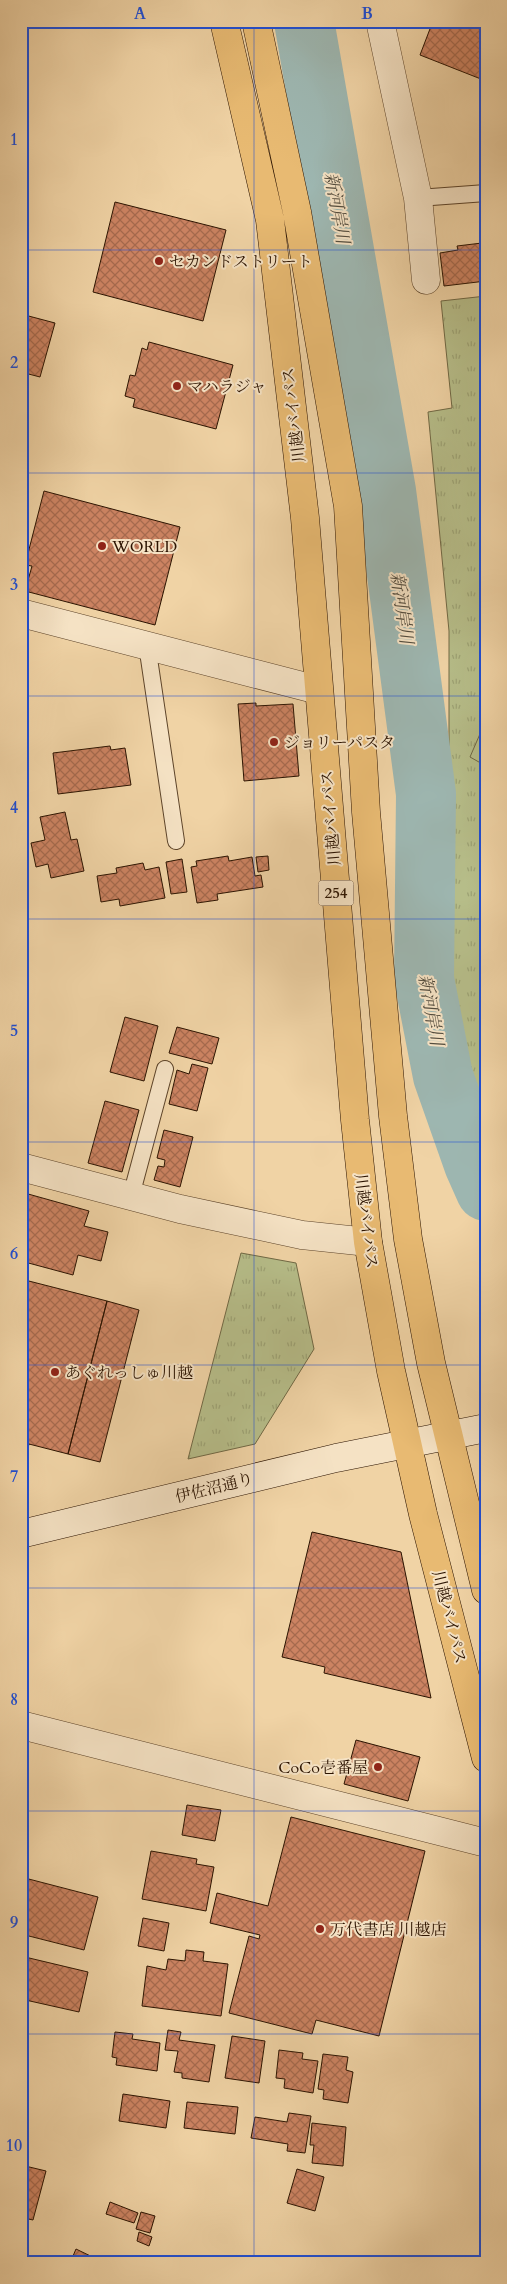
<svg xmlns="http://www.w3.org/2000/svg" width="507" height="2284" viewBox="0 0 507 2284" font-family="Cardo,'Noto Serif JP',serif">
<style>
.park{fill:url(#park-tufts);stroke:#706844}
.pitch{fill:#b6bd89;stroke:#706844}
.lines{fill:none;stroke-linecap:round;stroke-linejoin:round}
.river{stroke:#9db6b0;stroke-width:60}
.building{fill:url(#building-cross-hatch);stroke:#2b1300}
.lane-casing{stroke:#5c4329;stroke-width:18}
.street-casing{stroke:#5c4329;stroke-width:29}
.secondary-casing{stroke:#2b1300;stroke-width:29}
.highway-casing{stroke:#2b1300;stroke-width:29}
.lane{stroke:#f5e2c4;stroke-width:16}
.street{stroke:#f5e2c4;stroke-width:28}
.secondary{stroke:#f5e2c4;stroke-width:28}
.highway{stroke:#e8ba72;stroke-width:28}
.grid{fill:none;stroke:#1d4ed8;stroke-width:1;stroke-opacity:0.55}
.poi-dot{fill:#8f2418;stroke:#f5e2c4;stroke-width:2}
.labels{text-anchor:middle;stroke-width:4;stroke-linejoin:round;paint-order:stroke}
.shield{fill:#f5e2c4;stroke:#68513b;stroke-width:1}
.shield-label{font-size:15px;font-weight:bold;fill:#2b1300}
.poi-label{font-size:16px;fill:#2b1300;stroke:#f5e2c4;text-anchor:start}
.street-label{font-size:16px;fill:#2b1300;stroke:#f5e2c4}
.water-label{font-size:18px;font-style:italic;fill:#534c3e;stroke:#f5e2c4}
.neatline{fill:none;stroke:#1d4ed8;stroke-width:2}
.grid-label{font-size:16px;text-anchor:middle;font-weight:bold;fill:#1d4ed8}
</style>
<defs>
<pattern id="park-tufts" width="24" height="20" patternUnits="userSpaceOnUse" patternTransform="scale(1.25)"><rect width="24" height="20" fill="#b6bd89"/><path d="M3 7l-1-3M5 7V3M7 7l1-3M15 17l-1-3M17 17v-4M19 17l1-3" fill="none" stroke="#9da274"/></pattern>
<pattern id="building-cross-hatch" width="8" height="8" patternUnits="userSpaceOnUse" patternTransform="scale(1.25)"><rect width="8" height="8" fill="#cc8362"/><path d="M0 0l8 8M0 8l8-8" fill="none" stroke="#a66a4e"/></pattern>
</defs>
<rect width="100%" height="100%" fill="#f0d3a5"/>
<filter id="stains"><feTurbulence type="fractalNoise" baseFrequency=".004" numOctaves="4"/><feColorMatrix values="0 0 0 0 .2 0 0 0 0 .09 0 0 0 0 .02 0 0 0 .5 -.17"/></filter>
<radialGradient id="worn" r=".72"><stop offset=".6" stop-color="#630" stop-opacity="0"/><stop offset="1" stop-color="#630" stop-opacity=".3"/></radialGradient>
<path class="park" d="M486,296V1125L450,1036L440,942L449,893V631L428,412L452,408L441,301Z
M241,1253L296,1263L314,1349L255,1444L188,1459Z"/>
<path class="pitch" d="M486,720V766L470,757Z
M486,839V982C478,932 478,889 486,839Z"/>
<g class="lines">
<path class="river" d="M304,21L386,491L426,794L424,979L443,1076L474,1164L486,1191"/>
</g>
<path class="building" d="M433,21H471L486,27V81L420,55Z
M115,202L226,230L203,321L93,292Z
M482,243V248L486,247V281L444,286L440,253L458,250L457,246Z
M21,314L55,323L40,377L21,372Z
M149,342L233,365L216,429L133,407L135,399L125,396L130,375L135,376L142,348L147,350Z
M44,491L180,527L155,625L25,591L32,566L25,565Z
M256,703V706L293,704L299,776L244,781L238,704Z
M110,746L111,750L125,748L131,785L58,794L53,753Z
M65,812L71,840L77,839L84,871L51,878L48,864L36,867L31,843L45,840L40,817Z
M228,856L229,861L252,857L255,876L261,875L263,887L217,894L218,900L197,903L191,867L197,866L196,861Z
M268,856L269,870L258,872L256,857Z
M182,859L187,892L171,894L166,862Z
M143,863L145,870L159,867L165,898L120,906L119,899L101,902L97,876L117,873L116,868Z
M125,1017L158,1026L144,1081L110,1072Z
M177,1027L219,1038L212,1064L169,1053Z
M192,1064L208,1068L197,1111L169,1104L177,1070L189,1074Z
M105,1101L139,1110L122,1172L88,1163Z
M164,1130L193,1137L180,1187L154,1180L158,1166L164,1167L165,1160L157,1158Z
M21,1192L89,1211L84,1226L108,1232L101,1261L78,1255L73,1275L21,1261Z
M21,1279L107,1301L68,1454L29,1444L21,1474Z
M107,1301L139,1310L100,1462L68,1454Z
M312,1532L401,1552L431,1698L324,1673L325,1667L282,1657Z
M356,1740L420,1757L408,1801L344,1784Z
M187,1805L221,1810L215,1841L182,1835Z
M291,1817L425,1851L379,2036L316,2020L312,2034L229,2013L249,1936L259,1939L260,1935L210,1923L217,1893L268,1906Z
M151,1851L197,1859L196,1864L214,1867L206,1911L142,1899Z
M21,1877L98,1897L84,1950L21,1934Z
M143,1918L169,1923L164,1951L138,1946Z
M186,1950L204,1952L203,1961L228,1964L221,2016L142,2006L147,1966L166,1970L168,1959L185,1961Z
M25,1957L88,1972L79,2012L21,1999V1973Z
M168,2030L181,2032L179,2040L215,2045L209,2082L182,2078V2073L174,2072L178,2051L165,2050Z
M115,2032L133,2034L132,2039L160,2043L157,2071L116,2065L117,2058L112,2057Z
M232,2036L265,2041L259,2083L225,2078Z
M279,2050L303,2053L302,2059L318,2061L313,2093L284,2088L285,2079L276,2078Z
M323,2054L348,2057L346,2070L353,2072L348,2103L323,2099L324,2090L318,2089Z
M123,2094L170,2101L166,2128L119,2121Z
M187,2102L238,2107L235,2134L184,2128Z
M289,2113L311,2116L305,2153L287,2151L288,2144L251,2138L255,2117L287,2122Z
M312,2123L346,2127L343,2166L312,2163L314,2145H310Z
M21,2165L46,2171L33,2220L24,2218L21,2229Z
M297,2169L324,2177L315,2211L287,2203Z
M110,2202L138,2213L134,2223L106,2214Z
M141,2212L155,2216L150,2233L136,2229Z
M139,2232L152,2237L149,2246L137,2241Z
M76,2249L105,2263H70Z"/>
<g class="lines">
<defs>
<path id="lane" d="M418,198L486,193
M147,645L176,841
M131,1196L165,1069"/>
<path id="street" d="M380,21L418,198L426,280
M21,613L318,690
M21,1167L180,1209L302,1235L368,1242
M21,1725L486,1843"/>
<path id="secondary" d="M21,1534L336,1458L486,1428"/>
<path id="highway" d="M224,21L270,220L305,518L355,1120L368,1242L391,1371L423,1514L486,1758
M256,21L297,212L348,506L366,812L393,1116L408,1239L431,1363L486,1590"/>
</defs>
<use href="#lane" class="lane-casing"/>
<use href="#street" class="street-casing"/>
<use href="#secondary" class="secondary-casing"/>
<use href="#highway" class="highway-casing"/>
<use href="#lane" class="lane"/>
<use href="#street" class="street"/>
<use href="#secondary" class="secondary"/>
<use href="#highway" class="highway"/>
</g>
<path class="grid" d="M254,21V2263M21,250H486M21,473H486M21,696H486M21,919H486M21,1142H486M21,1365H486M21,1588H486M21,1811H486M21,2034H486"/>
<g class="poi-dot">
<circle cx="159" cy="261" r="5"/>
<circle cx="177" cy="386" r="5"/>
<circle cx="102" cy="546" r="5"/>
<circle cx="274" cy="742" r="5"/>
<circle cx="55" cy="1372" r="5"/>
<circle cx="378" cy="1767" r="5"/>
<circle cx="320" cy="1929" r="5"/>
</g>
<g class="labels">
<rect class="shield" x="318.5" y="880.5" width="35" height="25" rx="4"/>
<g class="shield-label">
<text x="336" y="898">254</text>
</g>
<g class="poi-label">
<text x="169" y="267">セカンドストリート</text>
<text x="187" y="392">マハラジャ</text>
<text x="112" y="552">WORLD</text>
<text x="284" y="748">ジョリーパスタ</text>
<text x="65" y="1378">あぐれっしゅ川越</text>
<text x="368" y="1773" text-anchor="end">CoCo壱番屋</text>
<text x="330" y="1935">万代書店 川越店</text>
</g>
<g class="street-label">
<text transform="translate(293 415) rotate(-97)" y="6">川越バイパス</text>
<text transform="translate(330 818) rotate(-95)" y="6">川越バイパス</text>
<text transform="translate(367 1221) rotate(83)" y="6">川越バイパス</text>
<text transform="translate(214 1487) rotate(-14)" y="6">伊佐沼通り</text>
<text transform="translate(450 1617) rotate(76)" y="6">川越バイパス</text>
</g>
<g class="water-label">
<text transform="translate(337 208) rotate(80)" y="6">新河岸川</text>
<text transform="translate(402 608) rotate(82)" y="6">新河岸川</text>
<text transform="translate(431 1010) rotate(80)" y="6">新河岸川</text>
</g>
</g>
<rect width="507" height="2284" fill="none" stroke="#f0d3a5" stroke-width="55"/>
<rect x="28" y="28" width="452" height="2228" class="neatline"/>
<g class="grid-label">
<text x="140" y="19">A</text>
<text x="367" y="19">B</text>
<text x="14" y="145">1</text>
<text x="14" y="368">2</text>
<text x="14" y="590">3</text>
<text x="14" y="813">4</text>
<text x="14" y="1036">5</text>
<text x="14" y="1259">6</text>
<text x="14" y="1482">7</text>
<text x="14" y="1705">8</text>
<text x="14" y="1928">9</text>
<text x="14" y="2151">10</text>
</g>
<rect width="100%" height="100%" filter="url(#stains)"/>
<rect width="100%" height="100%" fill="url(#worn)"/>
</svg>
